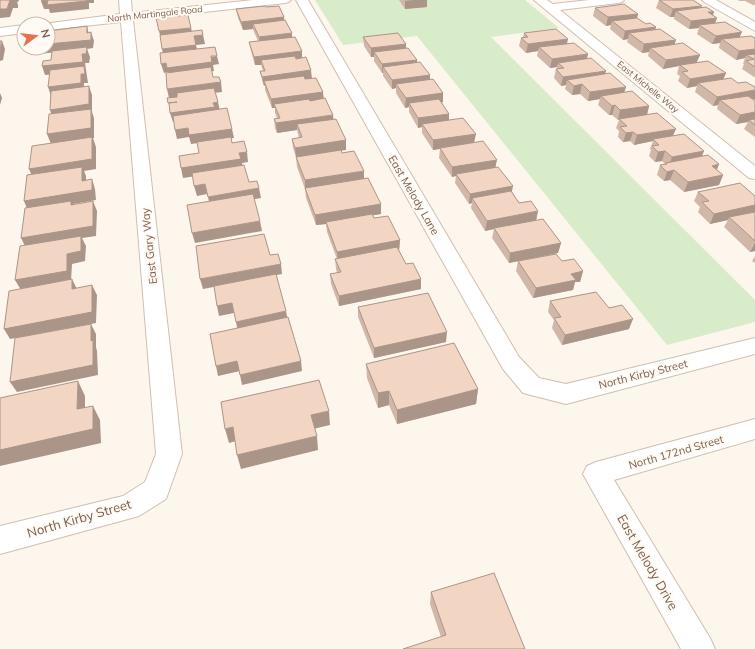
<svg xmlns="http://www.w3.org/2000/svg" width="755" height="649" viewBox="0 0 755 649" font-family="Mulish,sans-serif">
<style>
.green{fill:#d8ecc9}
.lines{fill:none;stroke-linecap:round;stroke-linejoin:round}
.minor-casing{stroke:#d1beb0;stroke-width:2}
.minor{fill:#fff;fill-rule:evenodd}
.wall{fill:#d1b7a8}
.shaded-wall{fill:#aa9588}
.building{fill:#f3d5c3;stroke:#aa9588}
.labels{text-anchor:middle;stroke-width:4;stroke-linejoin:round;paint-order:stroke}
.far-street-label{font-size:9px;fill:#7a5c4d;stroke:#fffaf3}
.street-label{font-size:11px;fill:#7a5c4d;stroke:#fffaf3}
.near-street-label{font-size:13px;fill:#7a5c4d;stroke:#fffaf3}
</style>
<rect width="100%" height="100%" fill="#fdf6ec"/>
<path class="green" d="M315,0H525L559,28L491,37L755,300V322L667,345L417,36L343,45Z"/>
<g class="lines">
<defs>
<path id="minor" d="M119,0H131L132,13L253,0H291L289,2L285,3L133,20L182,454L166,499L139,516L0,554V526L123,496L145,482L156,454L121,22L48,30V24H43L120,14Z
M296,0H308L519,357L539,378L566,384L755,338V354L566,404L523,393L503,369Z
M534,0H547L553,4L589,0H624L622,2L618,3L560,10L755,166V179L749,178Z
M702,0H716L755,22V31L704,2Z
M24,25V33L0,36V28Z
M755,419V439L614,480L710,638L715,649H681L583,474L587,466L596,462Z"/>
</defs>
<use href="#minor" class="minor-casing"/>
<use href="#minor" class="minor"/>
</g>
<path class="wall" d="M399,0H427V7L405,9Z
M659,0L701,8L713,15L715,23L740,37L755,38V77H754L742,69L744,64H743L745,58L736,60L719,48L720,43L712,44L697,34L699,28L689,29L674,19V17H670L656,8Z
M737,0H755V5H753L745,1H740Z
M266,7L284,17V20L292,37L302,51V58L312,79L333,115V119L346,150H341L342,153L364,179L381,214L373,215L374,218L400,240L399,251L406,264L421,289L339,306L331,284L330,274L337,273L336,269L335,259H337L327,232L326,224L316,225L306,198L305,189L297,167L296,157L293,148L292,139L299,138L297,130L277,133L275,128L274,119L277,118L275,113V108H272L265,90V85L264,86L262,80L260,71H263L261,65H255L251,51L249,42L258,41L254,32L253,29L243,30L238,18L236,9Z
M595,8L638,14L637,18L655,30L697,62L726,73L723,79L755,87V99H753L755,100V137L744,129L748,122L736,124L717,109L718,105L713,106L695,92L697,86L687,88L678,81L680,76L677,74L679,66L663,69L648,56L649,52L642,53L627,42L628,39L623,40L610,29L611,25L606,26L593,16Z
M524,33L567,44L588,54L586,59L606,71L605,74L626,87L624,92L649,106L647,114L673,136L703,156L719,164L717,170L723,175L719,185L684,192L670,180L664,181L657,175L660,165H665V164L662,161L655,162L649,156L651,150L650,149L653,141L634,145L630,141L623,142L618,137L619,131L616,128L619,120H618L612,115H609L598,105L600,99L588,101L580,94L572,95L565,89L566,85L561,86L554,78L556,69H557V67L550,68L537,56L538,51L526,53L519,46L521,38L523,37Z
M363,37L406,44V48L417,60V62L430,80L443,93V102H442L449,120L474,143L496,167L512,192L519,203L538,211L536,220L561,243L558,253L509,263L492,238L494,229L485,231L471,208L472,203L469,204L455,183L456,176L452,177L439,158L440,149L433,150L422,133V127L418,128L409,112V107L405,108L396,93V88L392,89L383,76V73H382L374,61V57H371L364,46Z
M698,192L755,196V251L750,252L724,227L728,220L710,224L698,212L700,207L694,201Z
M755,256V263L752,261Z
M518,261H562L583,271L580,282H575L573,290L533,298L516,271Z
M550,301L609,308L629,329L562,345L552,328L554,320L548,312Z
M358,307L446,342L374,358L358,317Z
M366,364L478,389L476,404L397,424L389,405L378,408L367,378Z
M431,592L525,649L441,637L430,604Z"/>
<path class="shaded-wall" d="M0,0H19L18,2H17L18,5V8H13L10,17L0,18Z
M48,0H94V3H89V9L50,13L49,9H44L41,1Z
M413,0H427V7L405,9V1Z
M702,6L699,14L676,11L674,17H670L673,9Z
M708,12H714L712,18H717L714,26L699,25V28L689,29L691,21Z
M638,14L636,22L612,21L611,25L606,26L608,17Z
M284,17L285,25L253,24V29L243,30L241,22Z
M87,26L89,35L91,32L94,41L93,48L87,49L90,57L89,63H85L88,83H84V92L51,96L48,87L81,74L85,71L45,75L42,66L82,54L87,49L39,54L36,48H48V44L87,33Z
M656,27L654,36L629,33L628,39L623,40L625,31Z
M191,28L193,36L161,40L159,31Z
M742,32L738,41L722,39L720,43L712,44L716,36Z
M292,33V42L260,46L259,37Z
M203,35L205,44L196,45L194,36Z
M568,39L566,48L539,47L538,51L526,53L528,44Z
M676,40L673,49L650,48L649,52L642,53L644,44Z
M2,41L5,49L3,60L0,61V50Z
M406,44V53L374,52V57H371V48Z
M196,45L198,53L164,58L162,49Z
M755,49V57L746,55L745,58L736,60L739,51Z
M302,51V60H261V65H255L254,57Z
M588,54L586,63H558L557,67L550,68L552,59Z
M700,55L696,64L680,65L679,66L663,69L666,60Z
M217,56L219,64L213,65L214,71L169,77L168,72L164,73L161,64Z
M417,60V69L383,67V73H382V64Z
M311,70L312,79L264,81L265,85L264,86L262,77Z
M606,71L603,80H567L566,85L561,86L563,77Z
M726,73L722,82L698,83L697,86L687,88L690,79Z
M430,75V84H396V88L392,89V80Z
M221,82L222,92L169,98L167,89Z
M582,84L580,94L572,95L574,86Z
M89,86L92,95V112L94,118V138H93L96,147V169L84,171L86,176V190L33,178L29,169L51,144L47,134L53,119L50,110Z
M626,87L623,96H601L600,99L588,101L590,92Z
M755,90V99L726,104L720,100L718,105L713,106L717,97Z
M323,92L324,101L274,104L275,108H272L271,99Z
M0,93L2,98L0,105Z
M443,93V102L412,107L409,103V107L405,108L406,98Z
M218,102L220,111L217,116L173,122L170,113Z
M615,105L612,115H609L612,106Z
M649,106L647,115L619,119L618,120L620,110Z
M755,112V121L749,120L748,122L736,124L740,115Z
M449,114V124H422V127L418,128V118Z
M333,115L334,125L297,124V130L277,133L276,123Z
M188,128L232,129L234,138L191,144L189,137L177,139L175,130Z
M676,129L672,138L653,139V141L634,145L637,135Z
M633,132L630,141L623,142L626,133Z
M476,134L474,143L433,150V140Z
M346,140V150L296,157L295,148Z
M665,151L662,161L655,162L658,152Z
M704,151L700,161L669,167L672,157Z
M247,152L248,162L242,163L243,169L183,178L181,168L239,153Z
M497,160L495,169L456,174V176L452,177V167Z
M719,164L715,174L712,166Z
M674,170L670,180L664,181L667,172Z
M364,171V180L305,190V180Z
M723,175L719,185L684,192L688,182Z
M92,179L95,189L96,200L73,204L75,211H28L24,201Z
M205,184L207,194L197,196L194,186Z
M513,186L511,196L472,198V203L469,204L470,194Z
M259,188L261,198L210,207L208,197Z
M93,201L97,211L96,236L82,238L86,246L85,261L72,264L71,281L21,290L15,280L26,248L21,238Z
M381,204V214L327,223L326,222V224L316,225L315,215Z
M755,205V214L729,217L728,220L710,224L714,214Z
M538,211L536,221L494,228V229L485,231L487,221Z
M260,221L262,231L195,243L192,233Z
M400,240L399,251L338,262L337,252Z
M561,243L558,253L509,263L510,253Z
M755,243V251L750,252Z
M281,264L282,274L203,289L200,279Z
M583,271L580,282H575L573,290L533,298L536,288L571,274Z
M72,279L77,289H72Z
M421,279V289L339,306V296Z
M92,285L97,295L96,323L10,339L4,329Z
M232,303L234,313L219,316L217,306Z
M286,311L288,322L238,332L236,322Z
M633,319L629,329L562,345L565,335Z
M91,324L96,334V347L97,351L98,375L17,392L10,382L91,341Z
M447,332L446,342L374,358V348Z
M237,361L240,371L218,376L216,366Z
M301,361L302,371L242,385L240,375Z
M78,381L85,396V423L77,409Z
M478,389L476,404L397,424V410Z
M389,391V405L378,408V393Z
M93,406L100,420L101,443L0,466V450Z
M329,411L330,425L313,429L311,415Z
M233,427L236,441L229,443L225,429Z
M317,436L318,450L241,469L237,455Z"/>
<path class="building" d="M0,0H11H10L7,9H0Z
M42,0H87V1L47,5L48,0L41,1Z
M659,0H693L702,6L673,9Z
M624,4L638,14L608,17L595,8Z
M265,6L266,7L279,6L284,17L241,22L236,9Z
M706,7L714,12H708L717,18L691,21L676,11Z
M188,15L191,28L159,31L156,18Z
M637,18L646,24L650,23L656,27L625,31L612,21Z
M285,20L292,33L259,37L253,24Z
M725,22L742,32L716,36L699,25Z
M87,26V33L91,32V40L48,44V31Z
M556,29L568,39L528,44L521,38L528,37L524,33Z
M660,29L676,40L644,44L629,33Z
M202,30L203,35L194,36L196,45L162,49L160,35Z
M398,33L406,44L371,48L363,37Z
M751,36L755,38V49L739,51L722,39Z
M295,37L302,51L254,57L249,42Z
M0,41H2L0,50Z
M574,43L588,54L552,59L539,47Z
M683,43L700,55L666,60L650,48Z
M86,47L87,48L86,54H82L83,62L42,66L43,61L51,60L52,51Z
M215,47L217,56H211L212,62L167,68L166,63L161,64L160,53Z
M408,48L417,60L382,64L374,52Z
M755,54V67L746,61L754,59L746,55Z
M295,56L296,59L306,57L311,70L262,77L260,71H265L261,60Z
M591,58L606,71L563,77L556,69L564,68L558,63Z
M708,61L726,73L690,79L682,72L688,71L680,65Z
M420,62L430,75L392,80L383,67Z
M84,66L85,74H81V83L48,87L50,70Z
M211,67L213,77H219L221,82L167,89L166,73Z
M610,73L626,87L590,92L582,84L574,86L567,80Z
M304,76L305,79L316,78L323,92L271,99L264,81Z
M731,78L738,83L746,82L755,87V90L717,97L698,83Z
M433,79L443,93L406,98L396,84Z
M89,86V104L50,110L51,91Z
M214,88L218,102L213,103L215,107L170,113L169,103L177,102L168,103L167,98L177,97V93Z
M632,91L649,106L620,110L615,105L612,106L601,96Z
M748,96L754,100H755V112L740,115L720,100Z
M325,98L333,115L276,123L274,119L280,118L274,104L309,99L310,101Z
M439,99L449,114L418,118L409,103Z
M227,108L232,129L189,135L188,128L175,130L173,116Z
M91,109V128L47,134L49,114Z
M657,113L676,129L637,135L633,132L626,133L620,127L627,126L619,119Z
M463,118L476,134L433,140L422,124Z
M336,119L346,140L295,148L292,139L302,137L297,124Z
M755,119V125L749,120Z
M684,134L704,151L672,157L665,151L658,152L652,146L659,145L653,139Z
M92,137V159L29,169L32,146Z
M231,137L232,143L244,141L247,152L239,153L241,159L181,168L179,156L199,153L197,142Z
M483,141L497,160L452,167L440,148Z
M341,150L342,153L354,151L364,171L305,180L296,157Z
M708,155L719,164L712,166L723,175L688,182L674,170L667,172L660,165L667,164L666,163Z
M244,165L249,182L257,181L259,188L208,197L205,184L194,186L192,173Z
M82,167V181L92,179V190L24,201L27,175Z
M498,167L513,186L470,194L456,174Z
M368,178L381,204L315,215L305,188Z
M740,183L755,196V205L714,214L702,202L709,201L698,192Z
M511,191L519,203L531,201L538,211L487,221L472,198Z
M253,194L260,221L192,233L187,205Z
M71,201V205L93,201V226L21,238L25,208Z
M755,212V241L729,217Z
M372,214L374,218L388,216L400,240L337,252L326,222Z
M543,219L561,243L510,253L494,228Z
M264,234L270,255L278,254L281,264L200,279L196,246Z
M81,236V251L67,254V271L15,280L20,246Z
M397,247L406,264L413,263L421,279L339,296L330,274L341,272L335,259Z
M556,254L562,261L574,259L583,271L571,274L576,280L536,288L518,261Z
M276,274L286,311L236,322L232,303L217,306L214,286Z
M72,279V289L92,285V312L4,329L9,291Z
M596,292L609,308L622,305L633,319L565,335L554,318L561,317L550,301Z
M428,293L447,332L374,348L358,307Z
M288,317L301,361L240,375L237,361L216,366L210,334Z
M91,324V341L93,340V365L10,382L15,338Z
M454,343L478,389L397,410L389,391L378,393L366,364Z
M319,380L329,411L311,415L317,436L237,455L233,427L225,429L221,402Z
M78,381L77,409L93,406V429L0,450V398Z
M494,573L525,649H403L446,635L431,592Z"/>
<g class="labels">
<g class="far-street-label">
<text transform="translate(155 14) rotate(-6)" y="3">North Martingale Road</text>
<text transform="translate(648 87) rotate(39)" y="3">East Michelle Way</text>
</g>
<g class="street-label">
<text transform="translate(414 195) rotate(60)" y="4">East Melody Lane</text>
<text transform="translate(149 246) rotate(-96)" y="4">East Gary Way</text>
<text transform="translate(643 374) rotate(-14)" y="4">North Kirby Street</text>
<text transform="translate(676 452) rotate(-16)" y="4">North 172nd Street</text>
</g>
<g class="near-street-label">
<text transform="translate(79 518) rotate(-16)" y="5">North Kirby Street</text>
<text transform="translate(648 562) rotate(60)" y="5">East Melody Drive</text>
</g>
</g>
<g transform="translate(36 36) rotate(75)"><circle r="19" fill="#fffaf3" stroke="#cabbb1"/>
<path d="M0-3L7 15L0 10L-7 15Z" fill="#e76f51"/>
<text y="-6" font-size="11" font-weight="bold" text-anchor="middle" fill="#7a5c4d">N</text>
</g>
</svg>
